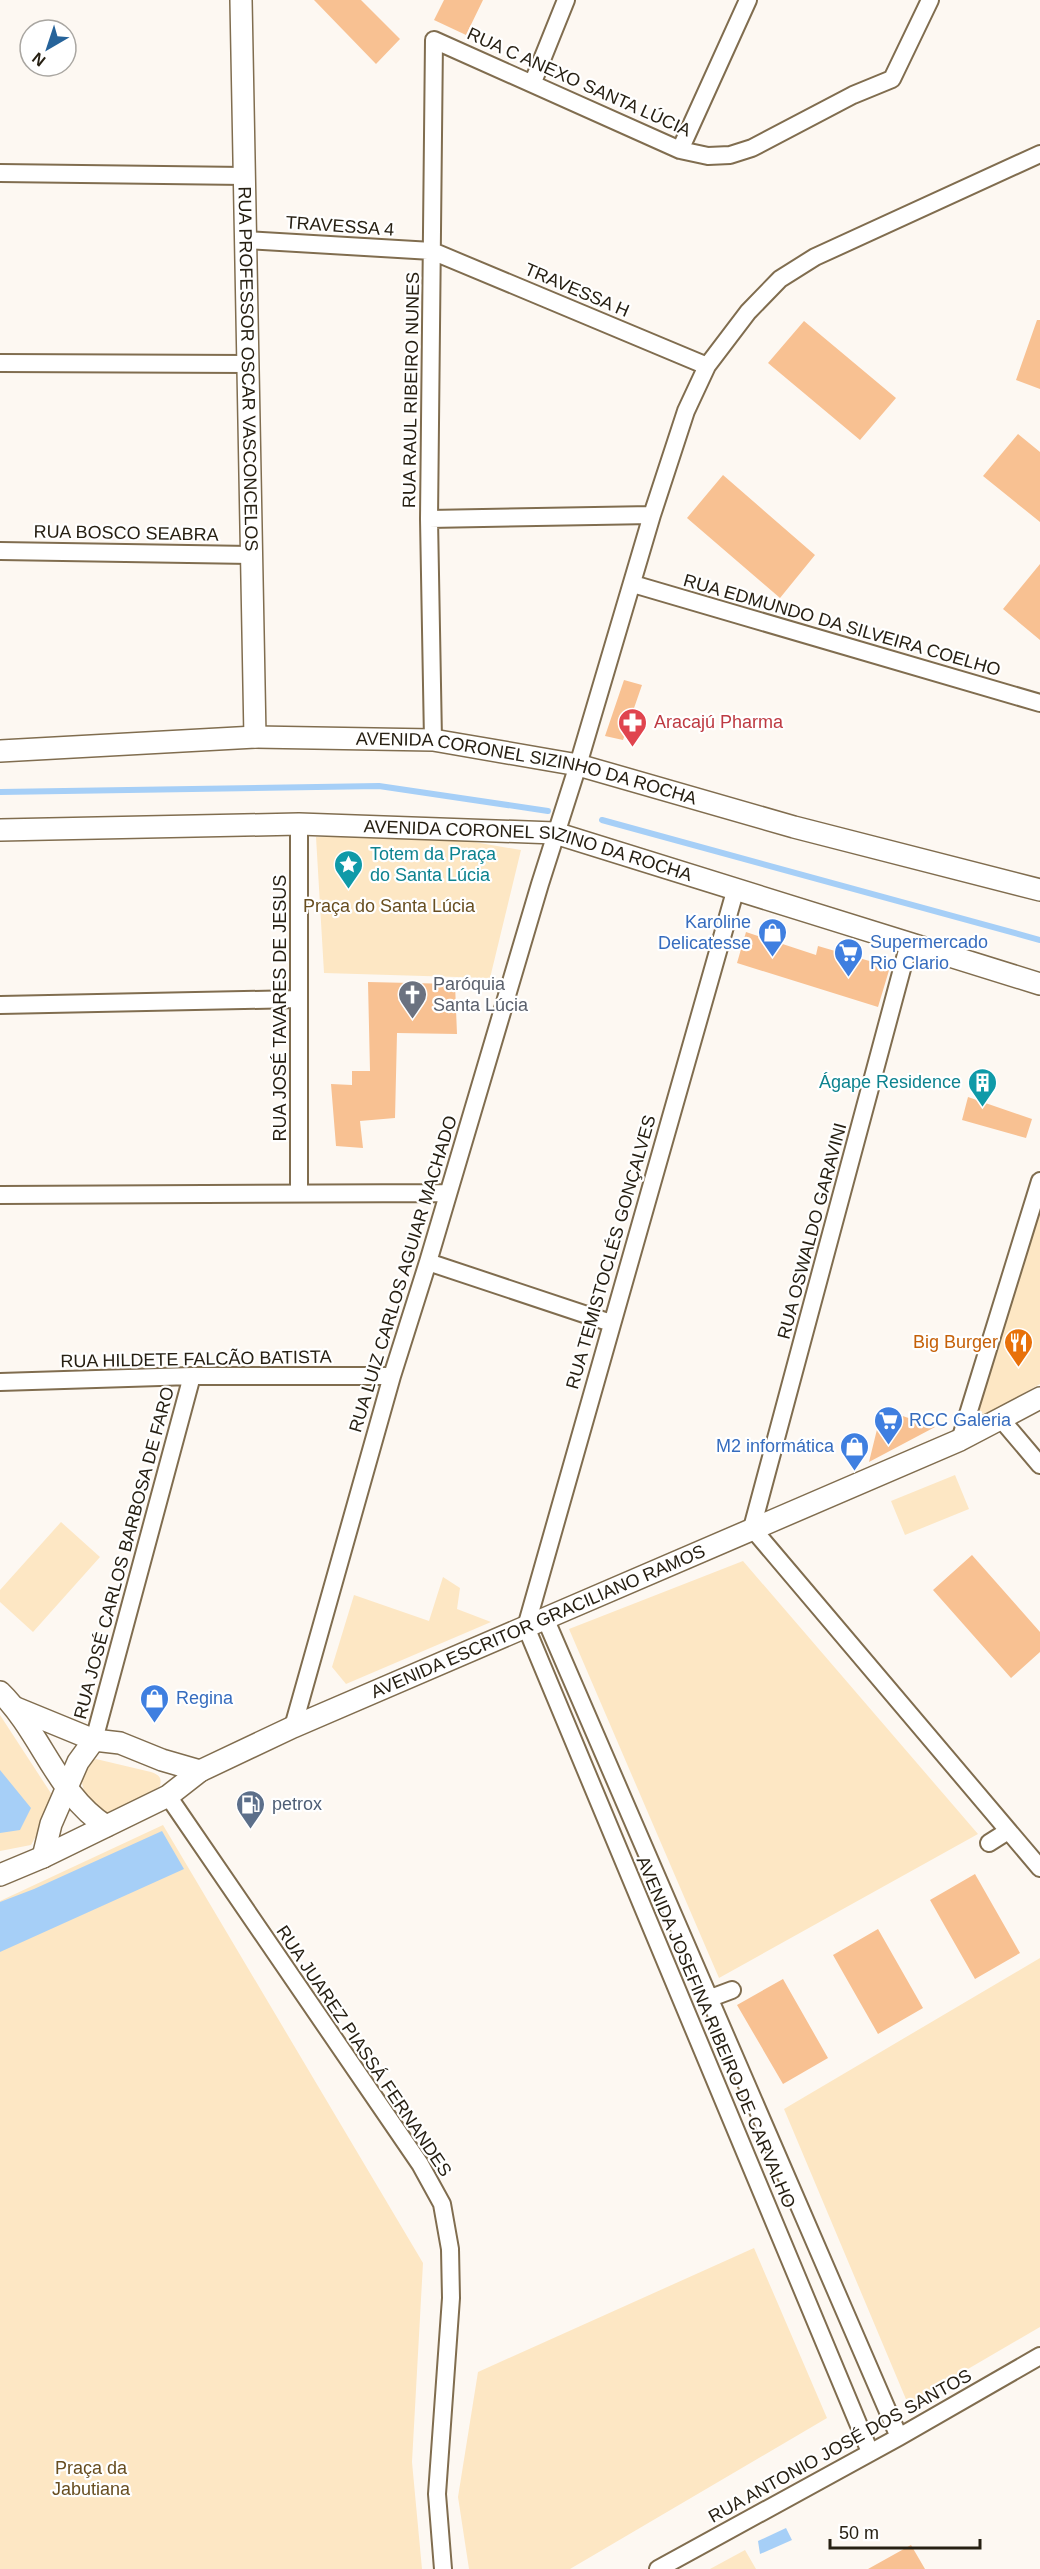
<svg xmlns="http://www.w3.org/2000/svg" width="1040" height="2569" viewBox="0 0 1040 2569" font-family="Helvetica,sans-serif">
<style>
.green{fill:#fde7c4}
.water{fill:#a6cff7}
.lines{fill:none;stroke-linecap:round;stroke-linejoin:round}
.stream{stroke:#a6cff7;stroke-width:6}
.building{fill:#f8c192}
.minor-casing{stroke:#806d4f;stroke-width:20}
.tertiary-casing{stroke:#806d4f;stroke-width:24}
.minor{stroke:#fff;stroke-width:16}
.tertiary{stroke:#fff;stroke-width:21}
.labels{text-anchor:middle;stroke-width:4.5;stroke-linejoin:round;paint-order:stroke}
.street-label{font-size:18px;fill:#272013;stroke:#fff}
.health-label{font-size:18px;fill:#be3a42;stroke:#fff;text-anchor:start}
.culture-label{font-size:18px;fill:#0d838f;stroke:#fff;text-anchor:start}
.park-label{font-size:18px;fill:#684e20;stroke:#fff}
.shop-label{font-size:18px;fill:#366cbe;stroke:#fff;text-anchor:start}
.worship-label{font-size:18px;fill:#5b616d;stroke:#fff;text-anchor:start}
.food-label{font-size:18px;fill:#c56008;stroke:#fff;text-anchor:end}
.service-label{font-size:18px;fill:#4e5e75;stroke:#fff;text-anchor:start}
</style>
<rect width="100%" height="100%" fill="#fdf8f2"/>
<path class="green" d="M373,836L468,841L521,850L490,978L324,973L316,837Z
M1040,1201V1384L986,1415L976,1411Z
M955,1475L969,1509L905,1535L891,1501Z
M61,1522L100,1557L33,1632L0,1602V1590Z
M743,1561L978,1834L719,1978L569,1629Z
M443,1577L460,1588L457,1609L491,1622L346,1684L332,1667L354,1595L429,1621Z
M0,1715L56,1801L31,1845L0,1851Z
M96,1759L151,1772C159,1775 162,1777 160,1786C148,1794 134,1806 121,1812C101,1819 84,1800 82,1782C82,1776 84,1769 85,1763Z
M163,1825L423,2263L412,2462L422,2569H0V1901Z
M1040,1958V2327L908,2404L784,2109Z
M754,2248L827,2418L570,2569H469L458,2497L478,2372Z
M745,2550L756,2569H710Z"/>
<path class="water" d="M0,1770L31,1808L20,1830L0,1833Z
M162,1831L184,1869L0,1952V1902L34,1889Z
M786,2528L792,2540L760,2554L758,2541Z"/>
<g class="lines">
<path class="stream" d="M0,792L379,786L548,811
M602,820L1040,940"/>
</g>
<path class="building" d="M314,0H361L400,39L376,64Z
M444,0H483L466,35L434,20Z
M1037,320H1040V389L1016,380Z
M804,321L896,398L860,440L768,363Z
M1018,434L1040,452V522L983,476Z
M723,475L815,555L780,598L687,518Z
M1040,564V640L1003,609Z
M624,680L642,685L623,740L605,736Z
M746,932L816,955L818,946L890,967L878,1007L737,963Z
M368,982L455,984L457,1034L397,1033L395,1118L360,1121L363,1148L336,1146L331,1084L352,1085V1071H370Z
M968,1097L1032,1119L1026,1138L962,1120Z
M882,1409L935,1427L869,1462Z
M972,1555L1040,1632V1652L1011,1678L933,1590Z
M975,1874L1020,1953L975,1979L930,1900Z
M878,1929L923,2008L878,2034L833,1955Z
M783,1979L828,2058L783,2084L737,2005Z
M911,2545L925,2569H868Z"/>
<g class="lines">
<defs>
<path id="minor" d="M533,82L566,0
M680,150L748,0
M0,173L245,176
M246,240L432,251L707,366
M0,363L249,364
M429,519L652,515
M0,551L251,555
M633,584L1040,703
M433,740L429,519L434,40L680,150L708,156L730,155L752,148L853,95L892,79L930,0
M299,824V1193
M736,888L526,1627L870,2452
M909,943L752,1528L1040,1868
M0,1005L299,999
M0,1195L447,1193
M428,1262L611,1323
M0,1382L192,1376H392
M1001,1419L1040,1465
M960,1440L1040,1181
M545,1618L899,2437
M293,1727L392,1376L428,1262L540,884L578,765L652,515L686,411L707,366L748,312L780,279L815,257L1040,154
M94,1740L192,1376
M168,1796L420,2164L442,2204L450,2249L451,2298L437,2494L443,2569
M989,1843L1008,1831
M708,1999L732,1990
M658,2569L899,2437L1040,2356"/>
<g id="tertiary">
<path id="s1" d="M241,0L255,737"/>
<path id="s2" d="M0,751L255,737L433,740L578,765L794,827L1040,890"/>
<path id="s3" d="M0,830L299,824L555,833L1040,984"/>
<path d="M0,1692C41,1732 57,1795 106,1826"/>
<path d="M16,1708L94,1740L120,1743L162,1760L200,1771"/>
<path d="M43,1857L51,1824L78,1762L94,1740"/>
<path id="s4" d="M0,1875L43,1857L168,1796L200,1771L293,1727L960,1440L1040,1398"/>
</g>
</defs>
<use href="#minor" class="minor-casing"/>
<use href="#tertiary" class="tertiary-casing"/>
<use href="#minor" class="minor"/>
<use href="#tertiary" class="tertiary"/>
</g>
<defs>
<symbol id="pharmacy-pin" viewBox="-11 -11 22 30"><path d="M0 17L-7.5 6A9.5 9.5 0 1 1 7.5 6Z" fill="#e0444e" stroke="#fff"/><path d="M-2-6h4v4h4v4h-4v4h-4v-4h-4v-4h4Z" fill="#fff"/></symbol>
<symbol id="sight-pin" viewBox="-11 -11 22 30"><path d="M0 17L-7.5 6A9.5 9.5 0 1 1 7.5 6Z" fill="#0f9aa8" stroke="#fff"/><path d="M0-6L1.8-2.2L6-1.7L2.9 1.2L3.7 5.4L0 3.3L-3.7 5.4L-2.9 1.2L-6-1.7L-1.8-2.2Z" fill="#fff"/></symbol>
<symbol id="shop-pin" viewBox="-11 -11 22 30"><path d="M0 17L-7.5 6A9.5 9.5 0 1 1 7.5 6Z" fill="#3f7fe0" stroke="#fff"/><path d="M-5-2.5h2.3a2.7 3.5 0 0 1 5.4 0H5L5.5 6h-11ZM-1.5-2.5h3a1.5 2.3 0 0 0-3 0Z" fill="#fff"/></symbol>
<symbol id="supermarket-pin" viewBox="-11 -11 22 30"><path d="M0 17L-7.5 6A9.5 9.5 0 1 1 7.5 6Z" fill="#3f7fe0" stroke="#fff"/><path d="M-6-5.5h2.5l.6 2H6L4.5 2H-2.5L-4.4-4H-6ZM-1.5 3.2a1.3 1.3 0 1 0 .1 0ZM3 3.2a1.3 1.3 0 1 0 .1 0Z" fill="#fff"/></symbol>
<symbol id="church-pin" viewBox="-11 -11 22 30"><path d="M0 17L-7.5 6A9.5 9.5 0 1 1 7.5 6Z" fill="#6b7280" stroke="#fff"/><path d="M-1.2-6h2.4v3.5h3.3v2.4h-3.3V6h-2.4V-.1h-3.3v-2.4h3.3Z" fill="#fff"/></symbol>
<symbol id="building-pin" viewBox="-11 -11 22 30"><path d="M0 17L-7.5 6A9.5 9.5 0 1 1 7.5 6Z" fill="#0f9aa8" stroke="#fff"/><path d="M-4-6H4V6H1V3H-1V6H-4ZM-2.5-4.3h1.7v1.8h-1.7ZM.8-4.3h1.7v1.8H.8ZM-2.5-1h1.7V.8h-1.7ZM.8-1h1.7V.8H.8Z" fill="#fff"/></symbol>
<symbol id="restaurant-pin" viewBox="-11 -11 22 30"><path d="M0 17L-7.5 6A9.5 9.5 0 1 1 7.5 6Z" fill="#e8710a" stroke="#fff"/><path d="M-5-6h1v4h1v-4h1v4h1v-4h1v5L-1.5 .5V6h-2V.5L-5-1ZM5-6V6H3V1.5H1.5Q1.5-4 5-6Z" fill="#fff"/></symbol>
<symbol id="fuel-pin" viewBox="-11 -11 22 30"><path d="M0 17L-7.5 6A9.5 9.5 0 1 1 7.5 6Z" fill="#5c6f8a" stroke="#fff"/><path d="M-5.5-6h7V0h2V4h1.3V-2.5L3-4.5l.8-.8L6-3V5H2.5V1h-1V6h-7ZM-4.2-4.7v3.2H.2V-4.7Z" fill="#fff"/></symbol>
</defs>
<g fill-rule="evenodd">
<use href="#pharmacy-pin" x="616" y="706" width="33" height="45"/>
<use href="#sight-pin" x="332" y="848" width="33" height="45"/>
<use href="#shop-pin" x="756" y="916" width="33" height="45"/>
<use href="#supermarket-pin" x="832" y="936" width="33" height="45"/>
<use href="#church-pin" x="396" y="978" width="33" height="45"/>
<use href="#building-pin" x="966" y="1066" width="33" height="45"/>
<use href="#restaurant-pin" x="1002" y="1326" width="33" height="45"/>
<use href="#supermarket-pin" x="872" y="1404" width="33" height="45"/>
<use href="#shop-pin" x="838" y="1430" width="33" height="45"/>
<use href="#shop-pin" x="138" y="1682" width="33" height="45"/>
<use href="#fuel-pin" x="234" y="1788" width="33" height="45"/>
</g>
<g class="labels">
<g class="street-label">
<text transform="translate(579 82) rotate(24)" y="6">RUA C ANEXO SANTA LÚCIA</text>
<text transform="translate(340 226) rotate(4)" y="6">TRAVESSA 4</text>
<text transform="translate(577 290) rotate(23)" y="6">TRAVESSA H</text>
<text dy="6" stroke="none"><textPath href="#s1" startOffset="369">RUA PROFESSOR OSCAR VASCONCELOS</textPath></text>
<text transform="translate(411 390) rotate(-89)" y="6">RUA RAUL RIBEIRO NUNES</text>
<text transform="translate(126 533) rotate(1)" y="6">RUA BOSCO SEABRA</text>
<text transform="translate(842 625) rotate(16)" y="6">RUA EDMUNDO DA SILVEIRA COELHO</text>
<text dy="6" stroke="none"><textPath href="#s2" startOffset="530">AVENIDA CORONEL SIZINHO DA ROCHA</textPath></text>
<text dy="6" stroke="none"><textPath href="#s3" startOffset="531">AVENIDA CORONEL SIZINO DA ROCHA</textPath></text>
<text transform="translate(280 1008) rotate(-90)" y="6">RUA JOSÉ TAVARES DE JESUS</text>
<text transform="translate(812 1231) rotate(-75)" y="6">RUA OSWALDO GARAVINI</text>
<text transform="translate(611 1252) rotate(-74)" y="6">RUA TEMISTOCLÉS GONÇALVES</text>
<text transform="translate(403 1274) rotate(-73)" y="6">RUA LUIZ CARLOS AGUIAR MACHADO</text>
<text transform="translate(196 1359) rotate(-1)" y="6">RUA HILDETE FALCÃO BATISTA</text>
<text transform="translate(124 1553) rotate(-75)" y="6">RUA JOSÉ CARLOS BARBOSA DE FARO</text>
<text dy="6" stroke="none"><textPath href="#s4" startOffset="596">AVENIDA ESCRITOR GRACILIANO RAMOS</textPath></text>
<text transform="translate(716 2032) rotate(67)" y="6">AVENIDA JOSEFINA RIBEIRO DE CARVALHO</text>
<text transform="translate(364 2051) rotate(56)" y="6">RUA JUAREZ PIASSÁ FERNANDES</text>
<text transform="translate(840 2446) rotate(-29)" y="6">RUA ANTONIO JOSÉ DOS SANTOS</text>
</g>
<g class="health-label">
<text x="654" y="728">Aracajú Pharma</text>
</g>
<g class="culture-label">
<text x="370" y="860">Totem da Praça<tspan x="370" dy="21">do Santa Lúcia</tspan></text>
<text x="961" y="1088" text-anchor="end">Ágape Residence</text>
</g>
<g class="park-label">
<text x="389" y="912">Praça do Santa Lúcia</text>
<text x="91" y="2474">Praça da<tspan x="91" dy="21">Jabutiana</tspan></text>
</g>
<g class="shop-label">
<text x="751" y="928" text-anchor="end">Karoline<tspan x="751" dy="21">Delicatesse</tspan></text>
<text x="870" y="948">Supermercado<tspan x="870" dy="21">Rio Clario</tspan></text>
<text x="909" y="1426">RCC Galeria</text>
<text x="834" y="1452" text-anchor="end">M2 informática</text>
<text x="176" y="1704">Regina</text>
</g>
<g class="worship-label">
<text x="433" y="990">Paróquia<tspan x="433" dy="21">Santa Lúcia</tspan></text>
</g>
<g class="food-label">
<text x="998" y="1348">Big Burger</text>
</g>
<g class="service-label">
<text x="272" y="1810">petrox</text>
</g>
</g>
<g transform="translate(48 48) rotate(219)"><circle r="28" fill="#ffffff" stroke="#a9a6a1" stroke-width="1.5"/>
<path d="M0-4.5L10 22L0 15L-10 22Z" fill="#26639a"/>
<text y="-9" font-size="16" font-weight="bold" text-anchor="middle" fill="#272013">N</text>
</g>
<path d="M830 2539v9h150v-9" fill="none" stroke="#272013" stroke-width="3"/>
<text x="839" y="2539" font-size="18" fill="#272013" stroke="#ffffff" stroke-width="4.5" paint-order="stroke">50 m</text>
</svg>
